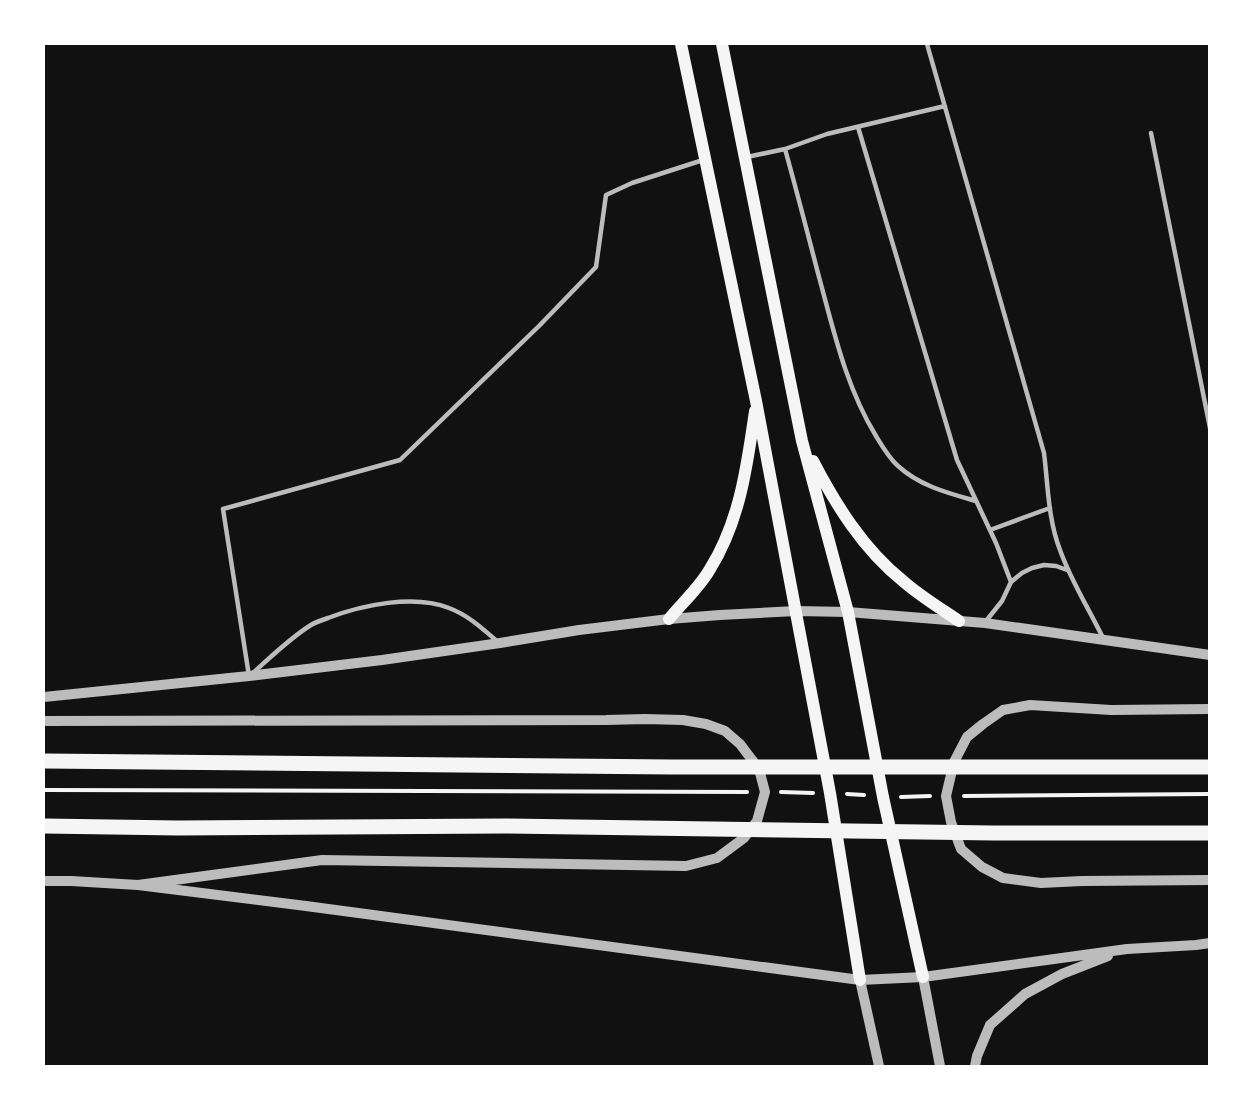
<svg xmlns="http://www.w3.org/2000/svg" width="1253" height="1110" viewBox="0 0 1253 1110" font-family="'Roboto Condensed',sans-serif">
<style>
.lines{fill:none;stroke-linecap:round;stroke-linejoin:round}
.path{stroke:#f5f5f5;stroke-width:4}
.service{stroke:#bcbcbc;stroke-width:4.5}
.tertiary{stroke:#bcbcbc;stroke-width:10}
.secondary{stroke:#f5f5f5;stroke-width:12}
.primary{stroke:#f5f5f5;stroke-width:15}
</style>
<rect width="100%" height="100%" fill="#111"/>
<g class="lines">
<path class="path" d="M44,790L747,792
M781,792L813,793
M847,794L864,795
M964,796L1210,794
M901,797L930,796"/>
<path class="service" d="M927,44L1044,453C1048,485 1048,519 1060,550C1071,581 1089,609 1103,638
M858,127L957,460L996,543L1011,582
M1151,133L1210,428
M785,149C797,192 808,235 819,277C834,332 846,387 876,436C882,446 889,458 898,466C920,486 948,493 976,501
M747,157L785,149L827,134L945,106
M990,530L1050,508
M986,621L1002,601L1011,582L1022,573L1032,568L1044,565L1056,566L1067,570
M254,672C272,656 290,638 311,625C316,622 322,620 328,618C362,605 414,594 449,608C468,615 483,629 498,642
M249,676L223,509L400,460L539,326L596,267L606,195L632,183L703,160"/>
<path class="tertiary" d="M44,697L249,676L382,660L500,643L579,630L669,619L720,615L796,611L848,612L985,623L1210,655
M1210,709L1111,710L1030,705L1003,710L983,724L967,737L954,762L946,796L951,822L961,849L982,867L1003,878L1041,883L1082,881L1210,880
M44,721L606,720L645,719L683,720L706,724L725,731L740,744L759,769L765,792L757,821L744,838L717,858L686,866L322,860L138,885
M44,881H71L138,885L306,906L860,980L923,977L1127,949L1196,945L1210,943
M923,977L940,1066
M860,980L879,1066
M975,1066L977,1056L990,1025L1025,994L1062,974L1108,956"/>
<path class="secondary" d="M681,44L756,401L830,793L860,980
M722,44L802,441L848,612L883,797L923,977
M813,461C836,505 863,549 903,581C920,596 940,608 959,621
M669,619C682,603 700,587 710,569C740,521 747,466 755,411"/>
<path class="primary" d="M44,761L672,767H1210
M44,826L178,828L505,826L993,833H1210"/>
</g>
<rect width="1253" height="1110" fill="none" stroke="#ffffff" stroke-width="90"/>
</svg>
